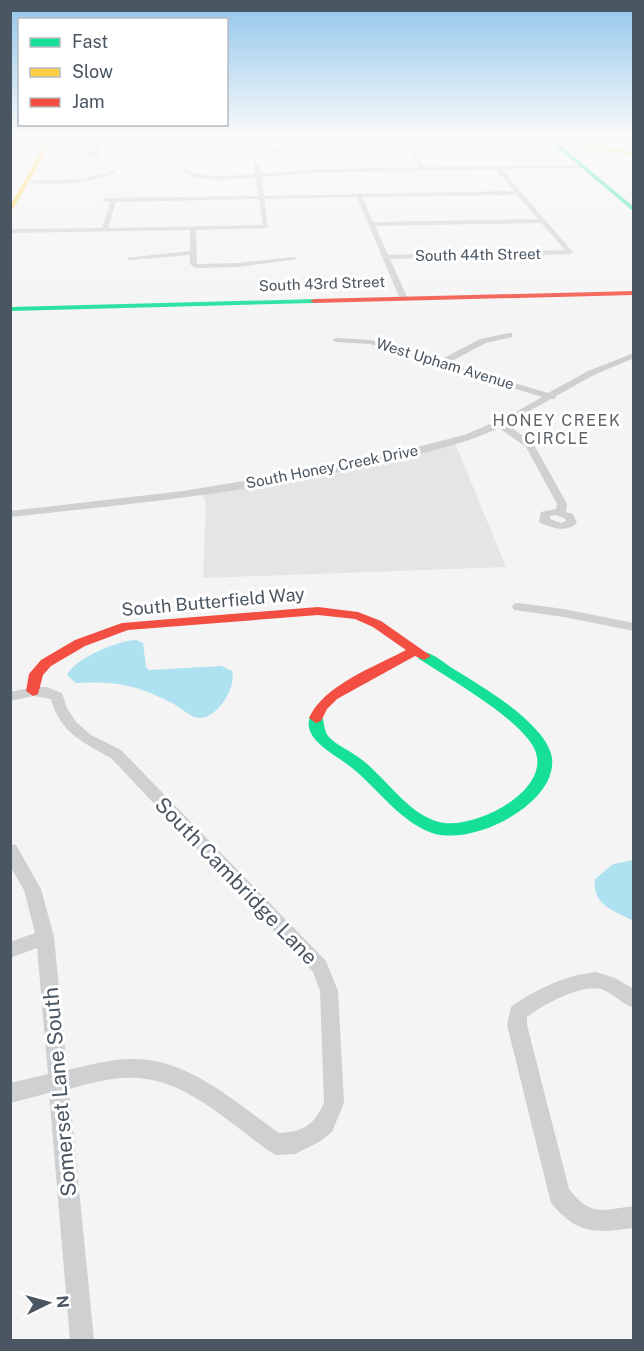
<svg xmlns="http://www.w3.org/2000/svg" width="644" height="1351" viewBox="0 0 644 1351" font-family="'Public Sans',sans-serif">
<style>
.education{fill:#e6e5e6}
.water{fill:#aee2f0}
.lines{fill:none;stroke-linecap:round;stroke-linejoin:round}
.street{fill:#ced0d2;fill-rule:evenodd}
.fast{fill:#16e098;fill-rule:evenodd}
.slow{fill:#ffcf43;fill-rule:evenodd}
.jam{fill:#f24e42;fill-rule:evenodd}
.labels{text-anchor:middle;stroke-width:6;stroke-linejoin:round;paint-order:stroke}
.far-street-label{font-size:15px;fill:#4a5661;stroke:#fff}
.far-neighbourhood-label{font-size:16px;letter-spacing:1.5px;fill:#5f6368;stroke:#fff}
.street-label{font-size:18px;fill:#4a5661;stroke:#fff}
.near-street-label{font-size:21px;fill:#4a5661;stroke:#fff}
</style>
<rect width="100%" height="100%" fill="#f4f4f4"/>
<path class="education" d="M455,443L506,567L203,578L206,502L202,494Z"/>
<path class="water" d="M136,640L143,643L146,667L149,670L221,666L232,671C237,687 217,720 198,718C188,716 179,706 170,702C134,684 115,681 76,683L67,675C74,659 119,640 136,640Z
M633,860H634L633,921C615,910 592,907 595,879L613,864Z"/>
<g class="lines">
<path class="street" d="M99,136H103L102,145L98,151L101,157H83V155L94,150Z
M409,147L425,167L583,165L581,168L501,169L573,252L570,254L390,259L408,299L404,301L400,299L357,197L264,199L268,228L196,230L197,264L238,263L294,257L297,259L238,267L195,268L190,264V255L129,260L126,258L190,251V230L10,233V229L102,228L110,202L102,201L104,198L258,196L256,178C237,178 197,184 183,171L186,169C205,180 233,175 255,174L253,164L256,162L259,164L260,174L315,169L419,167L408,149L266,152L268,150ZM495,169L514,191L264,196L261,177L315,173ZM517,195L538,219L373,222L362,197ZM259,199L263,225L108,228L116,202ZM541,223L565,250L388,255L375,226Z
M113,170L115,173C94,182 46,189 25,181L82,179Z
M509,333H512V337L486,343L448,363L548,393L588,371L634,353V358L594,375L556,396L555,399H551L506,424L533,443L567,504L566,512L573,514L577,523C565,533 554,528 540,523L539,521L541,512L556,509L557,504L526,447L499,428C462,445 420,454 381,463C259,491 135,504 10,517V511L183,491L355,463L464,435L507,417L542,397L370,344L336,342L332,340L336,338L371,340L440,360L480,339ZM556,515L564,518L566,521L561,523L550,519V516Z
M518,603L564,609L634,623V631L564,617L514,610L512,607L514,604Z
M46,687L62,693L67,708L76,722L91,735L121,750L326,961L338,991L344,1103L332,1132L319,1142L295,1154L276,1155L269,1151C231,1124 186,1080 137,1078C115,1076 91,1083 69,1089L94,1340H70L49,1093L10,1103V1083L48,1074L37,948L10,958V942L35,933L24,890L10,866V844L16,845L41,889L54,937L67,1070C90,1065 113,1058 136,1059C191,1060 237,1104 279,1133C303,1132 314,1125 324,1103L320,991L313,972L111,758C83,743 59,731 51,699L34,696L10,701V692L34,687Z
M596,972L615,978L634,989V1008C622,1004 613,993 601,989C580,984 543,1005 527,1017V1025L569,1189C591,1217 601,1210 634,1206V1228C595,1233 578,1235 551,1203L507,1025L511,1007C536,989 566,975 596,972Z"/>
<path class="fast" d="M549,136L634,207V212L544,136Z
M317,299L318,301L314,303L10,311V307Z
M424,652C434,654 443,662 452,668C481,686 516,706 539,733C546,741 554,754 552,766C548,808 471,846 432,833C395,819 376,784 344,762C330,752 300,736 311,715H321C325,721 323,729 328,736C337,746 351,751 361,759C386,778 408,814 439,822C473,831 555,790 534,748C520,719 447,677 419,659L417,656L419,653Z"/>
<path class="slow" d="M50,136H55L10,214V206Z
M533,136L634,152V155L519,136Z"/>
<path class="jam" d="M634,291V295L314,303L310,301L314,299Z
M318,607L358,612L381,621L431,656L424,660L415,656L337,699L327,709L321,721L316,723L309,718C324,685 374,667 406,650L373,627L355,619L318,615L128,630L85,646L51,666L43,675L38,694L33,696L26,691L29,674L41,660L75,640L122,623Z"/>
</g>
<linearGradient id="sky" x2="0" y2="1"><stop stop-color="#91c6eb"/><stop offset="0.42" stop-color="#fafafa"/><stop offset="1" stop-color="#fafafa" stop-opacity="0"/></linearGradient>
<rect width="644" height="326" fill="url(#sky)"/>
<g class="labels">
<g class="far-street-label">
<text transform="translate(478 255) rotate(-1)" y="5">South 44th Street</text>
<text transform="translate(322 284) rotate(-2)" y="5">South 43rd Street</text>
<text transform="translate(445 364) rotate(17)" y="5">West Upham Avenue</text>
<text transform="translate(332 467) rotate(-11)" y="5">South Honey Creek Drive</text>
</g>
<g class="far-neighbourhood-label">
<text x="557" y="426">HONEY CREEK<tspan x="557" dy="18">CIRCLE</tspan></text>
</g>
<g class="street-label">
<text transform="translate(213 602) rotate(-5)" y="6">South Butterfield Way</text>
</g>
<g class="near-street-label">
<text transform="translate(236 881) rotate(46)" y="7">South Cambridge Lane</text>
<text transform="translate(60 1092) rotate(-95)" y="7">Somerset Lane South</text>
</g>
</g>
<rect width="644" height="1351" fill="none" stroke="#4a5661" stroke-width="24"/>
<rect x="18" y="18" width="210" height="108" fill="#ffffff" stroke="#b7bbc0" stroke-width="1.5"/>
<rect x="30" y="38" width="30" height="9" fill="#16e098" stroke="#b7bbc0" stroke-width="1.5"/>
<text x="72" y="48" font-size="18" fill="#4a5661">Fast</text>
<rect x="30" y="68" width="30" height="9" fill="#ffcf43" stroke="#b7bbc0" stroke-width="1.5"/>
<text x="72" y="78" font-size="18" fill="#4a5661">Slow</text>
<rect x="30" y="98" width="30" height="9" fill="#f24e42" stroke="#b7bbc0" stroke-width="1.5"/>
<text x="72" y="108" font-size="18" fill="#4a5661">Jam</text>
<g transform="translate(48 1303) rotate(85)" stroke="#ffffff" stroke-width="4.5" paint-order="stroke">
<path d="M0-4.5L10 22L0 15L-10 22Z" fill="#4a5661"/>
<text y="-9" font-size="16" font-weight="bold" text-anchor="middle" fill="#4a5661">N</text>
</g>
</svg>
